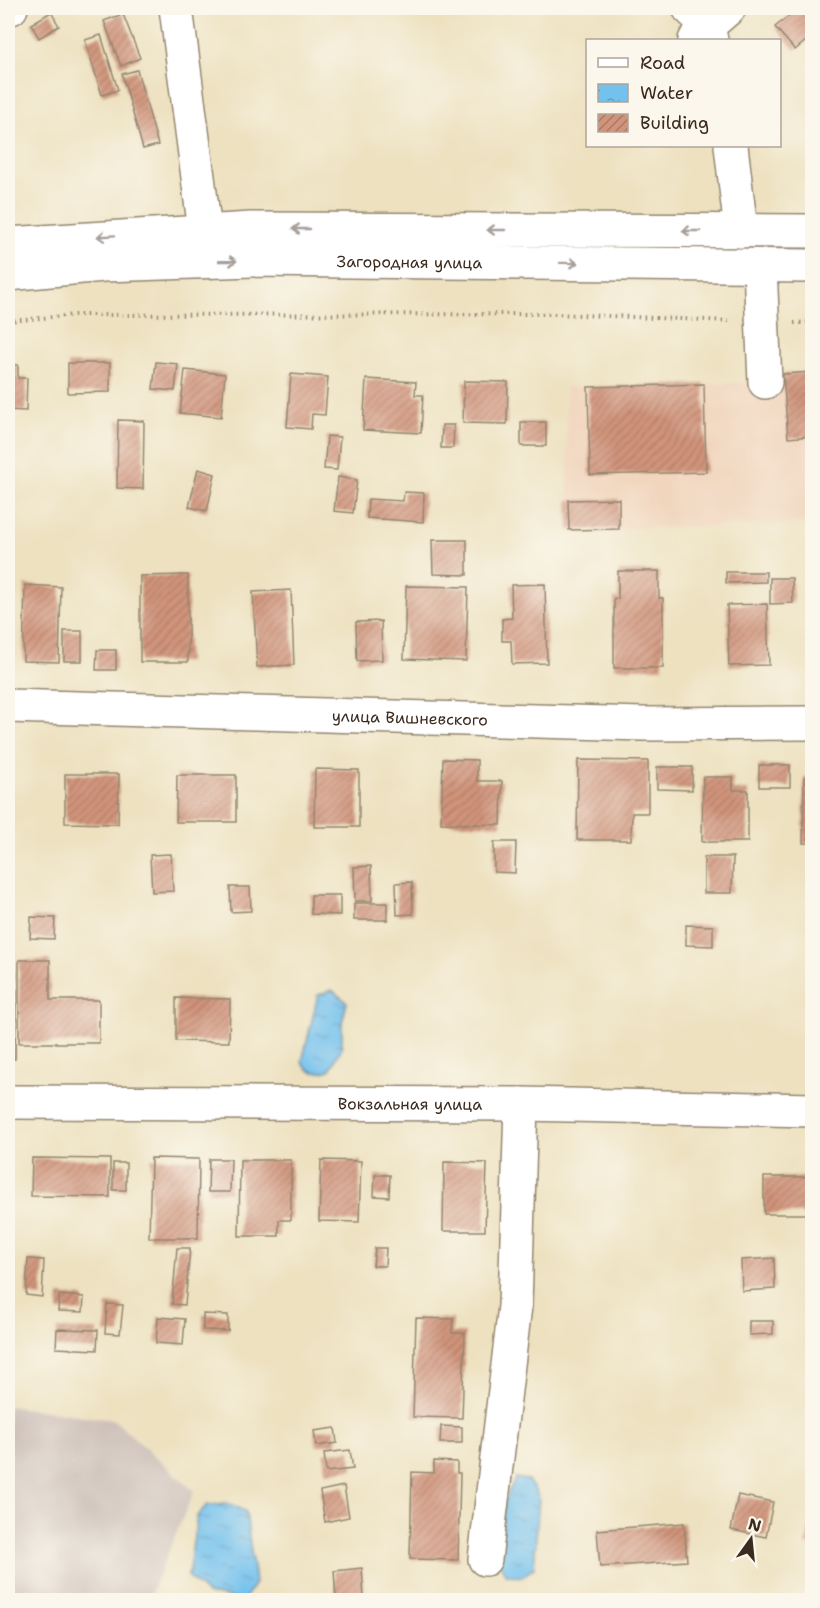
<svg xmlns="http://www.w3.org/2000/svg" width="820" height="1608" viewBox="0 0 820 1608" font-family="'Shantell Sans',sans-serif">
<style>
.built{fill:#f1d5bd}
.industrial{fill:#cec1ba}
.water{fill:url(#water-ripples);stroke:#577686;stroke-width:1.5}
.building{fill:url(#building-hatch)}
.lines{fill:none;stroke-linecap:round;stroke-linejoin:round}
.minor-casing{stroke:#94866f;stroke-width:36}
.highway-casing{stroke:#94866f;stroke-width:36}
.path{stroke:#94866f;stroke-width:4;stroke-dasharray:1.5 4.5;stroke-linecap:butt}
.minor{stroke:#fff;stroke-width:33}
.highway{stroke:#fff;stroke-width:33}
.oneway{stroke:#a79f9a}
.labels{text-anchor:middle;stroke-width:4.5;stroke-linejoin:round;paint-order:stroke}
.street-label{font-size:16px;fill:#3b2a1e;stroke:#fbf7ec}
</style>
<defs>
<pattern id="water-ripples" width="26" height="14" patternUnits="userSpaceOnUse" patternTransform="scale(1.5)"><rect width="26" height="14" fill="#73c1ed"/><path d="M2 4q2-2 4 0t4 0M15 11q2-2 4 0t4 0" fill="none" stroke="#609dbf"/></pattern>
<pattern id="building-hatch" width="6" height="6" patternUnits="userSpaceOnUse" patternTransform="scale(1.5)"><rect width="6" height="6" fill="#d1947b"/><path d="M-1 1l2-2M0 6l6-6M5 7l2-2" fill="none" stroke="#ab7964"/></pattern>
</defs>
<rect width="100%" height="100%" fill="#fbf7ec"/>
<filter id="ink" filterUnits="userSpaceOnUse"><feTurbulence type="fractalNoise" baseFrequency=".0167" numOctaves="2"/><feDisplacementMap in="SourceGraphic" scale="12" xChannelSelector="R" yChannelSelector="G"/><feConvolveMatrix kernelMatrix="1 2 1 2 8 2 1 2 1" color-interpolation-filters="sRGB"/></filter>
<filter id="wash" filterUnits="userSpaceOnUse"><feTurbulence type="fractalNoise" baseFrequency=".008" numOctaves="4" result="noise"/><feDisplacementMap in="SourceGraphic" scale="24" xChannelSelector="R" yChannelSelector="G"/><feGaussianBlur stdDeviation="1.35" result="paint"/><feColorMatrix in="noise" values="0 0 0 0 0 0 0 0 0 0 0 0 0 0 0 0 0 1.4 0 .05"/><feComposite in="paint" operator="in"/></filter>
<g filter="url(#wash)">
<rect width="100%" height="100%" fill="#ede1c0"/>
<path class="built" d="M812,372V523L569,530L566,387L783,382V374Z"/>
<path class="industrial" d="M8,1406L114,1420L194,1491L148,1600H8Z"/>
<path class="water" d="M332,990L347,1002L342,1023V1047L330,1070C318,1074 309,1074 302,1062L318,995Z
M516,1478L528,1480L539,1497L534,1568L521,1577L506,1574L498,1560L505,1499Z
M230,1504L246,1512L255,1583L244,1600L207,1594L188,1576L197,1516L207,1505Z"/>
<g id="blocks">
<path class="building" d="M799,8H812V36L795,50L775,27Z
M51,12L59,26L39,38L31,24Z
M123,14L140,58L121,66L104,21Z
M101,35L118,90L102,95L85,40Z
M137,70L158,145L143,149L122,74Z
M156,362L178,364L175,391L153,389Z
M68,363H110V392L68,393Z
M8,365H18V378H27L26,411L8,410Z
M185,370L225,374L221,417L180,413Z
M812,372V436L788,438L783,374Z
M291,374L328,377L325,415L312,414L311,429L287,427Z
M366,379L416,382L415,395H423L421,433L363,430Z
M464,381L508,382L507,424L463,423Z
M704,384L706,472L590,475L588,387Z
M118,420L144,421L143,489L117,488Z
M521,422H546V446H521Z
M442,425H454L453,448H441Z
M327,436L340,437L337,470L324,469Z
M198,469L215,474L207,511L189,507Z
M338,477L357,480L353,513L334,511Z
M404,492L424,493L423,522L367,518L368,499L403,501Z
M619,499V529L569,530L568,500Z
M432,540H467V575L433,574Z
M618,571H659V598H663V668H614V598L618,599Z
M726,572H766V582L726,583Z
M188,575V662H140V576Z
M770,578H792L793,603L770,604Z
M545,584L547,663L512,664L511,641H502V619L512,618L511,585Z
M25,585L61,587L59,662L23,661Z
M406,586L468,587L466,661L404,659Z
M291,590L294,665L257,667L253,592Z
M767,604L769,665L729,666L727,605Z
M381,621L382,660L357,661L356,622Z
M64,631H82V661H64Z
M97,650H116V670H96Z
M443,759L477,760V781H502L501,825L441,823Z
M578,760L648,761V813H632L631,840H577Z
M759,765H790V787H759Z
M657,767H692V790L657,789Z
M315,769L359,770V827H314Z
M65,774H119L118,824L65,823Z
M177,775H236V822H176Z
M703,777H733V790H748V842H702Z
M804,777H812V843H803Z
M494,842H516L515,873L494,872Z
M171,854L173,891L152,892L150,855Z
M704,857H733L732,893H704Z
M371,866L372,901H355L354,867Z
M412,882L413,914L397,915L396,883Z
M230,887H250L251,911L231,912Z
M311,895H340V915L311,914Z
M354,903H387V920H354Z
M31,917L55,918L54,939L30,938Z
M686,925L713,926V946L686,945Z
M13,955L14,984H8V956Z
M19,960H50V1000H99V1043H19Z
M8,990H16L15,1059H8Z
M176,998L230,999L229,1042L176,1041Z
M32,1158L110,1159V1197L31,1196Z
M151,1158L199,1159L198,1238H149Z
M209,1159H231L230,1192H208Z
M240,1160H291V1220H279V1236H239Z
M321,1160L361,1161L359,1222L319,1221Z
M444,1162L487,1163L485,1231H443Z
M113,1163H126V1190H113Z
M375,1175H390L389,1197L374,1196Z
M764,1177H812V1214H764Z
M177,1248H190L185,1305L172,1304Z
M375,1248H386L385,1266H373Z
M774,1258L775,1289L742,1291L741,1260Z
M28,1259L44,1260L42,1297L26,1295Z
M59,1295L84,1297L83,1312L58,1311Z
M107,1304L123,1305L120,1334L105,1333Z
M203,1314L228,1315V1331L203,1330Z
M158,1317L185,1319L183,1345L156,1343Z
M416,1318L453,1319L452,1333H465L462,1418L413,1417Z
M749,1321H773V1334L749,1335Z
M57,1329L98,1330L97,1350L56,1348Z
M441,1426L462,1427V1443H440Z
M335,1428L337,1443L316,1446L314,1431Z
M350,1450L353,1469L326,1472L324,1453Z
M434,1461L457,1462V1473H460L458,1560L410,1559L412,1472L434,1473Z
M344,1486L349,1517L325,1522L320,1491Z
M738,1495L773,1502L766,1537L731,1530Z
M811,1519H812V1546L806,1545Z
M684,1523L687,1561L600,1567L597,1530Z
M362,1568L364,1597L336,1599L334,1571Z"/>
</g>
</g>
<g filter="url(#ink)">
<use href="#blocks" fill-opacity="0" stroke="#94866f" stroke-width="1.5"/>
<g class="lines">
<defs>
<g id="minor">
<path d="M176,8L205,231"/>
<path d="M689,8L708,26L695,40"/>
<path d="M8,9L11,8"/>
<path d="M711,40L708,26L729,8"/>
<path d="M731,146L741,231"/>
<path d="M760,267L765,382"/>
<path id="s1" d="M8,706L643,724L812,723"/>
<path id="s2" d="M8,1102L521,1104L812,1110"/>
<path d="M485,1559L515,1306L521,1104"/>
</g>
<g id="highway">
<path d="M8,244L251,229L812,231"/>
<path id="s3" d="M8,274L103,265L253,260L812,266"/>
</g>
</defs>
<use href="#minor" class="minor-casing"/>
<use href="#highway" class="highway-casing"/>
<path class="path" d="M8,321L75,315L556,314L732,321
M794,323L812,322"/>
<use href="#minor" class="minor"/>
<use href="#highway" class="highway"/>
</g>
<defs><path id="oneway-shaft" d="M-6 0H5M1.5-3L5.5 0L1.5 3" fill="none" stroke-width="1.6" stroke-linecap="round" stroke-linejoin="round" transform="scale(1.5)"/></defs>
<g class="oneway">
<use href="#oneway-shaft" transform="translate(301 229) rotate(-180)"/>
<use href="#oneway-shaft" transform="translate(496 230) rotate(180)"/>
<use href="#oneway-shaft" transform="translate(691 231) rotate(-180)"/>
<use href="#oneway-shaft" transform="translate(106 236) rotate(176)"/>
<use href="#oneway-shaft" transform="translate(228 261) rotate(-1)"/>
<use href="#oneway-shaft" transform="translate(569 263) rotate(1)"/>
</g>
</g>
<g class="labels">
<g class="street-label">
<text dy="6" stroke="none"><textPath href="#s3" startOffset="402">Загородная улица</textPath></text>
<text dy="6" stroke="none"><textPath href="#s1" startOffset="402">улица Вишневского</textPath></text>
<text dy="6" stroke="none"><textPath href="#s2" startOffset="402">Вокзальная улица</textPath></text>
</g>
</g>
<rect width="820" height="1608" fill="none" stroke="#fbf7ec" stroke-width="30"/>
<rect x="586" y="39" width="195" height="108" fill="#fbf7ec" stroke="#aea59a" stroke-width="1.5"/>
<rect x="598" y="58" width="30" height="9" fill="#ffffff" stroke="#aea59a" stroke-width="1.5"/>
<text x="640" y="69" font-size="18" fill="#3b2a1e">Road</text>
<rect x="598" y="84" width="30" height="18" fill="url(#water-ripples)" stroke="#aea59a" stroke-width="1.5"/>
<text x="640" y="99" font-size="18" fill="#3b2a1e">Water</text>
<rect x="598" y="114" width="30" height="18" fill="url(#building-hatch)" stroke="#aea59a" stroke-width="1.5"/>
<text x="640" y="129" font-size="18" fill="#3b2a1e">Building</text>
<g transform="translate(751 1539) rotate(15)" stroke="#fbf7ec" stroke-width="4.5" paint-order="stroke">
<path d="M0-4.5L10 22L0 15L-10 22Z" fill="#3b2a1e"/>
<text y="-9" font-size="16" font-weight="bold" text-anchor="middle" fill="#3b2a1e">N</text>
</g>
</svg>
